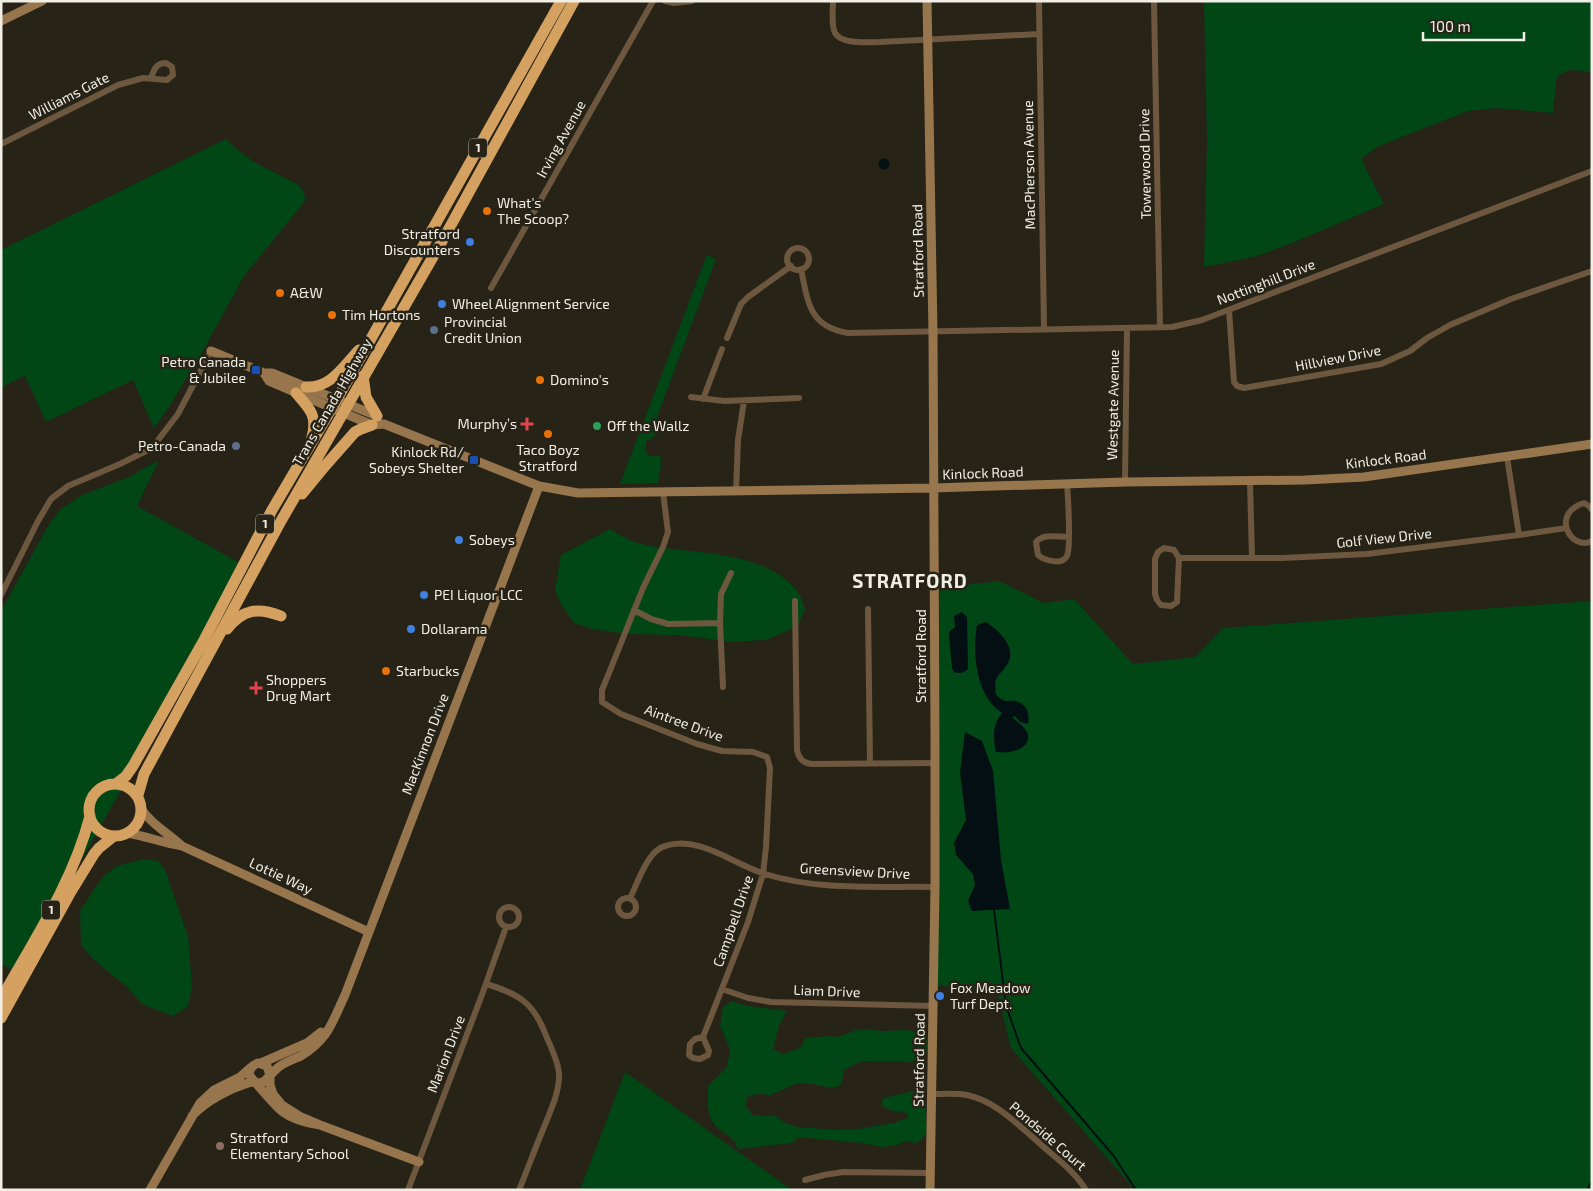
<svg xmlns="http://www.w3.org/2000/svg" width="1593" height="1191" viewBox="0 0 1593 1191" font-family="'Exo 2',sans-serif">
<style>
.green{fill:#014716}
.water{fill:#030f12}
.lines{fill:none;stroke-linecap:round;stroke-linejoin:round}
.stream{stroke:#030f12;stroke-width:2}
.street{stroke:#6d583f;stroke-width:6}
.secondary{stroke:#97764d;stroke-width:9}
.highway{stroke:#d5a160;stroke-width:11}
.food-dot{fill:#e8710a;stroke:#272317;stroke-width:2}
.shop-dot{fill:#3f7fe0;stroke:#272317;stroke-width:2}
.service-dot{fill:#5c6f8a;stroke:#272317;stroke-width:2}
.transit-dot{fill:#1a4fb4;stroke:#272317;stroke-width:2}
.health-dot{fill:#e0444e;stroke:#272317;stroke-width:2}
.leisure-dot{fill:#2e9e5b;stroke:#272317;stroke-width:2}
.education-dot{fill:#8d6e63;stroke:#272317;stroke-width:2}
.labels{text-anchor:middle;stroke-width:5;stroke-linejoin:round;paint-order:stroke}
.shield{fill:#272317;stroke:#b4b1a8;stroke-width:1}
.shield-label{font-size:12px;font-weight:bold;fill:#f1eee6}
.street-label{font-size:14px;fill:#f1eee6;stroke:#272317}
.poi-label{font-size:14px;fill:#f1eee6;stroke:#272317;text-anchor:start}
.district-label{font-size:19px;font-weight:bold;letter-spacing:1px;fill:#f1eee6;stroke:#272317}
</style>
<rect width="100%" height="100%" fill="#272317"/>
<path class="green" d="M1204,1H1592V72L1570,70L1557,76L1553,113L1497,108L1468,111L1379,146L1362,158L1365,167L1384,204L1297,241L1257,256L1204,267L1207,140Z
M226,139L239,151L254,162L297,184C303,189 305,193 305,201L244,276L204,349L169,407L154,428L133,380L46,422L25,376L1,387V250Z
M707,255L716,259L657,417L660,432L646,442V452L649,456L660,455L661,464L658,483L620,484Z
M159,460L137,506L247,567L17,974L1,963V611L49,524L61,509L82,495L127,478Z
M610,529C620,535 629,541 641,544C688,555 764,548 797,591C801,596 803,603 805,609L798,626L766,640L732,642L679,635L627,634L592,629L574,623L562,606L555,590L561,555Z
M999,581L1044,603L1074,599L1133,664L1195,657L1223,628L1592,601V1190H1135L1011,1048L997,990L993,991L943,986V985L934,986L940,810L939,588Z
M144,859L158,861L165,870L188,936L192,987L188,1006L173,1016L142,1004L128,988L93,959L81,945L80,911L97,885L105,875L117,866Z
M731,1001L749,1006L787,1011L779,1026L773,1049L783,1054L800,1048L806,1038L830,1036L838,1037L856,1030L866,1029L881,1031L908,1030L931,1038L929,1051L923,1058L911,1062L862,1061L844,1070L841,1085L832,1088L812,1084L797,1083L771,1095L760,1094L748,1096L745,1105L753,1115L776,1116L783,1122L800,1128H813L833,1130L858,1129L894,1123L908,1118V1113L889,1110L881,1105L883,1098L922,1089L926,1090L925,1105L927,1131L923,1138L916,1143L904,1141L898,1145L882,1147L862,1143L798,1137L792,1143L738,1149C733,1135 723,1135 714,1124C706,1114 708,1099 708,1086L727,1067L730,1049L720,1026L723,1007Z
M625,1072L771,1175L792,1190H580Z"/>
<path class="water" d="M878.5 164a5.5 5.5 0 1 1 11 0a5.5 5.5 0 1 1-11 0Z
M962,612L967,617L968,669C963,673 960,674 954,672L952,668L949,635L950,631L955,627L954,616Z
M986,622C998,630 1017,647 1008,663C999,678 993,674 996,694C998,696 1000,699 1003,700C1006,702 1012,700 1015,701C1027,704 1030,713 1028,724L1020,722L1015,716L1012,717C1017,722 1024,726 1027,732C1034,750 1007,754 996,752C993,736 992,725 1002,713C976,696 972,654 977,625Z
M965,732L982,741L993,771L1001,860L1010,909L972,911L968,901L975,885L973,874L956,855L954,843L966,820L960,773Z"/>
<g class="lines">
<path class="stream" d="M994,910L1006,1006L1021,1048L1113,1155L1136,1190
M1587,1190L1592,1181"/>
<path class="street" d="M665,1L674,3L692,1
M833,1C833,10 831,25 835,33C842,45 868,42 880,42L1039,34
M1039,1L1044,329
M1154,1L1160,327
M1,144L118,85L143,78L167,80L173,75L172,67L166,63C156,63 154,70 151,78
M787 259a11 11 0 1 1 22 0a11 11 0 1 1-22 0Z
M801,269C808,302 809,327 848,333L1172,327L1202,320L1592,171
M491,288L653,1
M1229,310L1234,382L1237,386L1244,388L1381,364L1410,351L1427,338L1450,325L1511,299L1592,271
M727,338L741,304L748,297L791,266
M691,397L724,401L799,398
M703,399L722,349
M1507,457L1519,535L1566,528
M1125,482L1127,328
M1250,482L1252,558
M1067,484C1068,496 1071,548 1067,556C1062,566 1044,560 1038,555L1036,542C1043,533 1058,537 1068,537
M736,491L738,440L744,401
M663,492L668,532L663,547L643,588L611,668L602,690V702L621,714L697,744L722,751L753,752L767,757L770,768L766,847L763,874L748,922L703,1037L695,1039L690,1044L689,1055L693,1058L700,1059L708,1055L709,1051L703,1037
M1592,510L1589,506L1584,503C1549,514 1572,552 1592,541
M1179,558L1177,602L1171,606L1161,605L1157,600L1155,594V559L1158,552L1164,548L1174,550L1179,558H1282L1367,554L1519,535
M1,595L38,521L51,499L68,486L120,464L152,448L178,414L211,351
M795,601L797,750C799,759 803,763 812,764L935,763
M868,609L870,763
M634,610L651,619L668,624L720,623
M723,687L720,623L721,594L731,573
M630,898C638,883 647,851 665,846C699,835 733,864 765,874C819,891 879,886 935,887
M618 907a9 9 0 1 1 18 0a9 9 0 1 1-18 0Z
M499 917a10 10 0 1 1 20 0a10 10 0 1 1-20 0Z
M486,984C517,993 533,1002 545,1033C550,1046 558,1060 559,1073C560,1093 549,1114 542,1132C534,1151 527,1171 519,1190
M722,989L748,998L771,1002L933,1006
M932,1094C943,1094 956,1093 967,1095C995,1101 1016,1123 1037,1141C1054,1157 1074,1170 1086,1190
M805,1180L824,1175L843,1172L931,1173
M408,1190L483,992L506,927"/>
<path class="secondary" d="M927,1L933,332L935,736V887L930,1190
M1,21L42,1
M211,351L264,373H272L377,416
M264,373L269,381L372,425L384,424L539,486L578,493L933,488L1125,482L1305,480L1364,477L1592,444
M142,810C152,825 168,833 182,846
M127,833C146,836 163,843 182,846L369,932
M261,1063L307,1043L321,1032
M192,1116C206,1101 229,1089 248,1083C253,1081 258,1084 263,1082C267,1080 274,1070 280,1066C286,1062 294,1059 301,1056C329,1039 332,1022 345,995L539,486
M320,1125C306,1123 294,1120 283,1112C278,1109 250,1077 249,1074C249,1068 253,1065 258,1063L267,1066L270,1075V1085L273,1094L282,1105L301,1117L320,1125L419,1162
M150,1190L200,1103L214,1090L240,1077L250,1068"/>
<path class="highway" d="M363,376L366,397L377,416
M306,387C331,388 343,367 359,350
M296,393C309,408 318,415 312,437
M302,494L325,466L355,432L361,429L372,425
M227,629C243,609 258,607 281,616
M117,783L126,776L133,766L203,642L272,510L332,408L561,1
M89 810a26 26 0 1 1 52 0a26 26 0 1 1-52 0Z
M138,795L144,774L281,521L445,236L574,1
M1,999C34,940 73,882 90,816
M1,1018L69,895L94,854L99,848L114,836"/>
</g>
<g class="food-dot">
<circle cx="487" cy="211" r="5"/>
<circle cx="280" cy="293" r="5"/>
<circle cx="332" cy="315" r="5"/>
<circle cx="540" cy="380" r="5"/>
<circle cx="548" cy="434" r="5"/>
<circle cx="386" cy="671" r="5"/>
</g>
<g class="shop-dot">
<circle cx="470" cy="242" r="5"/>
<circle cx="442" cy="304" r="5"/>
<circle cx="459" cy="540" r="5"/>
<circle cx="424" cy="595" r="5"/>
<circle cx="411" cy="629" r="5"/>
<circle cx="940" cy="996" r="5"/>
</g>
<g class="service-dot">
<circle cx="434" cy="330" r="5"/>
<circle cx="236" cy="446" r="5"/>
</g>
<g class="transit-dot">
<rect x="251" y="365" width="10" height="10" rx="2.5"/>
<rect x="469" y="455" width="10" height="10" rx="2.5"/>
</g>
<g class="health-dot">
<path d="M524.5 416.5h5v5h5v5h-5v5h-5v-5h-5v-5h5z"/>
<path d="M253.5 680.5h5v5h5v5h-5v5h-5v-5h-5v-5h5z"/>
</g>
<circle class="leisure-dot" cx="597" cy="426" r="5"/>
<circle class="education-dot" cx="220" cy="1146" r="5"/>
<g class="labels">
<g class="shield">
<rect x="469" y="138.5" width="18" height="19" rx="4"/>
<rect x="256" y="514.5" width="18" height="19" rx="4"/>
<rect x="42" y="900.5" width="18" height="19" rx="4"/>
</g>
<g class="shield-label">
<text x="478" y="152">1</text>
<text x="265" y="528">1</text>
<text x="51" y="914">1</text>
</g>
<g class="street-label">
<text transform="translate(69 96) rotate(-27)" y="5">Williams Gate</text>
<text transform="translate(561 139) rotate(-61)" y="5">Irving Avenue</text>
<text transform="translate(1145 164) rotate(-91)" y="5">Towerwood Drive</text>
<text transform="translate(1029 165) rotate(-91)" y="5">MacPherson Avenue</text>
<text transform="translate(918 251) rotate(-91)" y="5">Stratford Road</text>
<text transform="translate(1266 282) rotate(-21)" y="5">Nottinghill Drive</text>
<text transform="translate(1338 358) rotate(-11)" y="5">Hillview Drive</text>
<text transform="translate(332 402) rotate(-60)" y="5">Trans Canada Highway</text>
<text transform="translate(1113 405) rotate(-89)" y="5">Westgate Avenue</text>
<text transform="translate(1386 459) rotate(-7)" y="5">Kinlock Road</text>
<text transform="translate(983 473) rotate(-2)" y="5">Kinlock Road</text>
<text transform="translate(1384 538) rotate(-6)" y="5">Golf View Drive</text>
<text transform="translate(921 656) rotate(-90)" y="5">Stratford Road</text>
<text transform="translate(684 723) rotate(20)" y="5">Aintree Drive</text>
<text transform="translate(425 744) rotate(-69)" y="5">MacKinnon Drive</text>
<text transform="translate(855 871) rotate(3)" y="5">Greensview Drive</text>
<text transform="translate(281 876) rotate(25)" y="5">Lottie Way</text>
<text transform="translate(733 921) rotate(-71)" y="5">Campbell Drive</text>
<text transform="translate(827 991) rotate(2)" y="5">Liam Drive</text>
<text transform="translate(446 1054) rotate(-69)" y="5">Marion Drive</text>
<text transform="translate(919 1060) rotate(-89)" y="5">Stratford Road</text>
<text transform="translate(1048 1136) rotate(41)" y="5">Pondside Court</text>
</g>
<g class="poi-label">
<text x="497" y="208">What's<tspan x="497" dy="16">The Scoop?</tspan></text>
<text x="460" y="239" text-anchor="end">Stratford<tspan x="460" dy="16">Discounters</tspan></text>
<text x="290" y="298">A&amp;W</text>
<text x="452" y="309">Wheel Alignment Service</text>
<text x="342" y="320">Tim Hortons</text>
<text x="444" y="327">Provincial<tspan x="444" dy="16">Credit Union</tspan></text>
<text x="246" y="367" text-anchor="end">Petro Canada<tspan x="246" dy="16">&amp; Jubilee</tspan></text>
<text x="550" y="385">Domino's</text>
<text x="517" y="429" text-anchor="end">Murphy’s</text>
<text x="607" y="431">Off the Wallz</text>
<text x="226" y="451" text-anchor="end">Petro-Canada</text>
<text x="548" y="455" text-anchor="middle">Taco Boyz<tspan x="548" dy="16">Stratford</tspan></text>
<text x="464" y="457" text-anchor="end">Kinlock Rd/<tspan x="464" dy="16">Sobeys Shelter</tspan></text>
<text x="469" y="545">Sobeys</text>
<text x="434" y="600">PEI Liquor LCC</text>
<text x="421" y="634">Dollarama</text>
<text x="396" y="676">Starbucks</text>
<text x="266" y="685">Shoppers<tspan x="266" dy="16">Drug Mart</tspan></text>
<text x="950" y="993">Fox Meadow<tspan x="950" dy="16">Turf Dept.</tspan></text>
<text x="230" y="1143">Stratford<tspan x="230" dy="16">Elementary School</tspan></text>
</g>
<g class="district-label">
<text x="910" y="588">STRATFORD</text>
</g>
</g>
<rect width="1593" height="1191" fill="none" stroke="#f1eee6" stroke-width="5"/>
<path d="M1423 32v8h101v-8" fill="none" stroke="#f1eee6" stroke-width="2.5"/>
<text x="1430" y="32" font-size="15" fill="#f1eee6" stroke="#272317" stroke-width="4" paint-order="stroke">100 m</text>
</svg>
